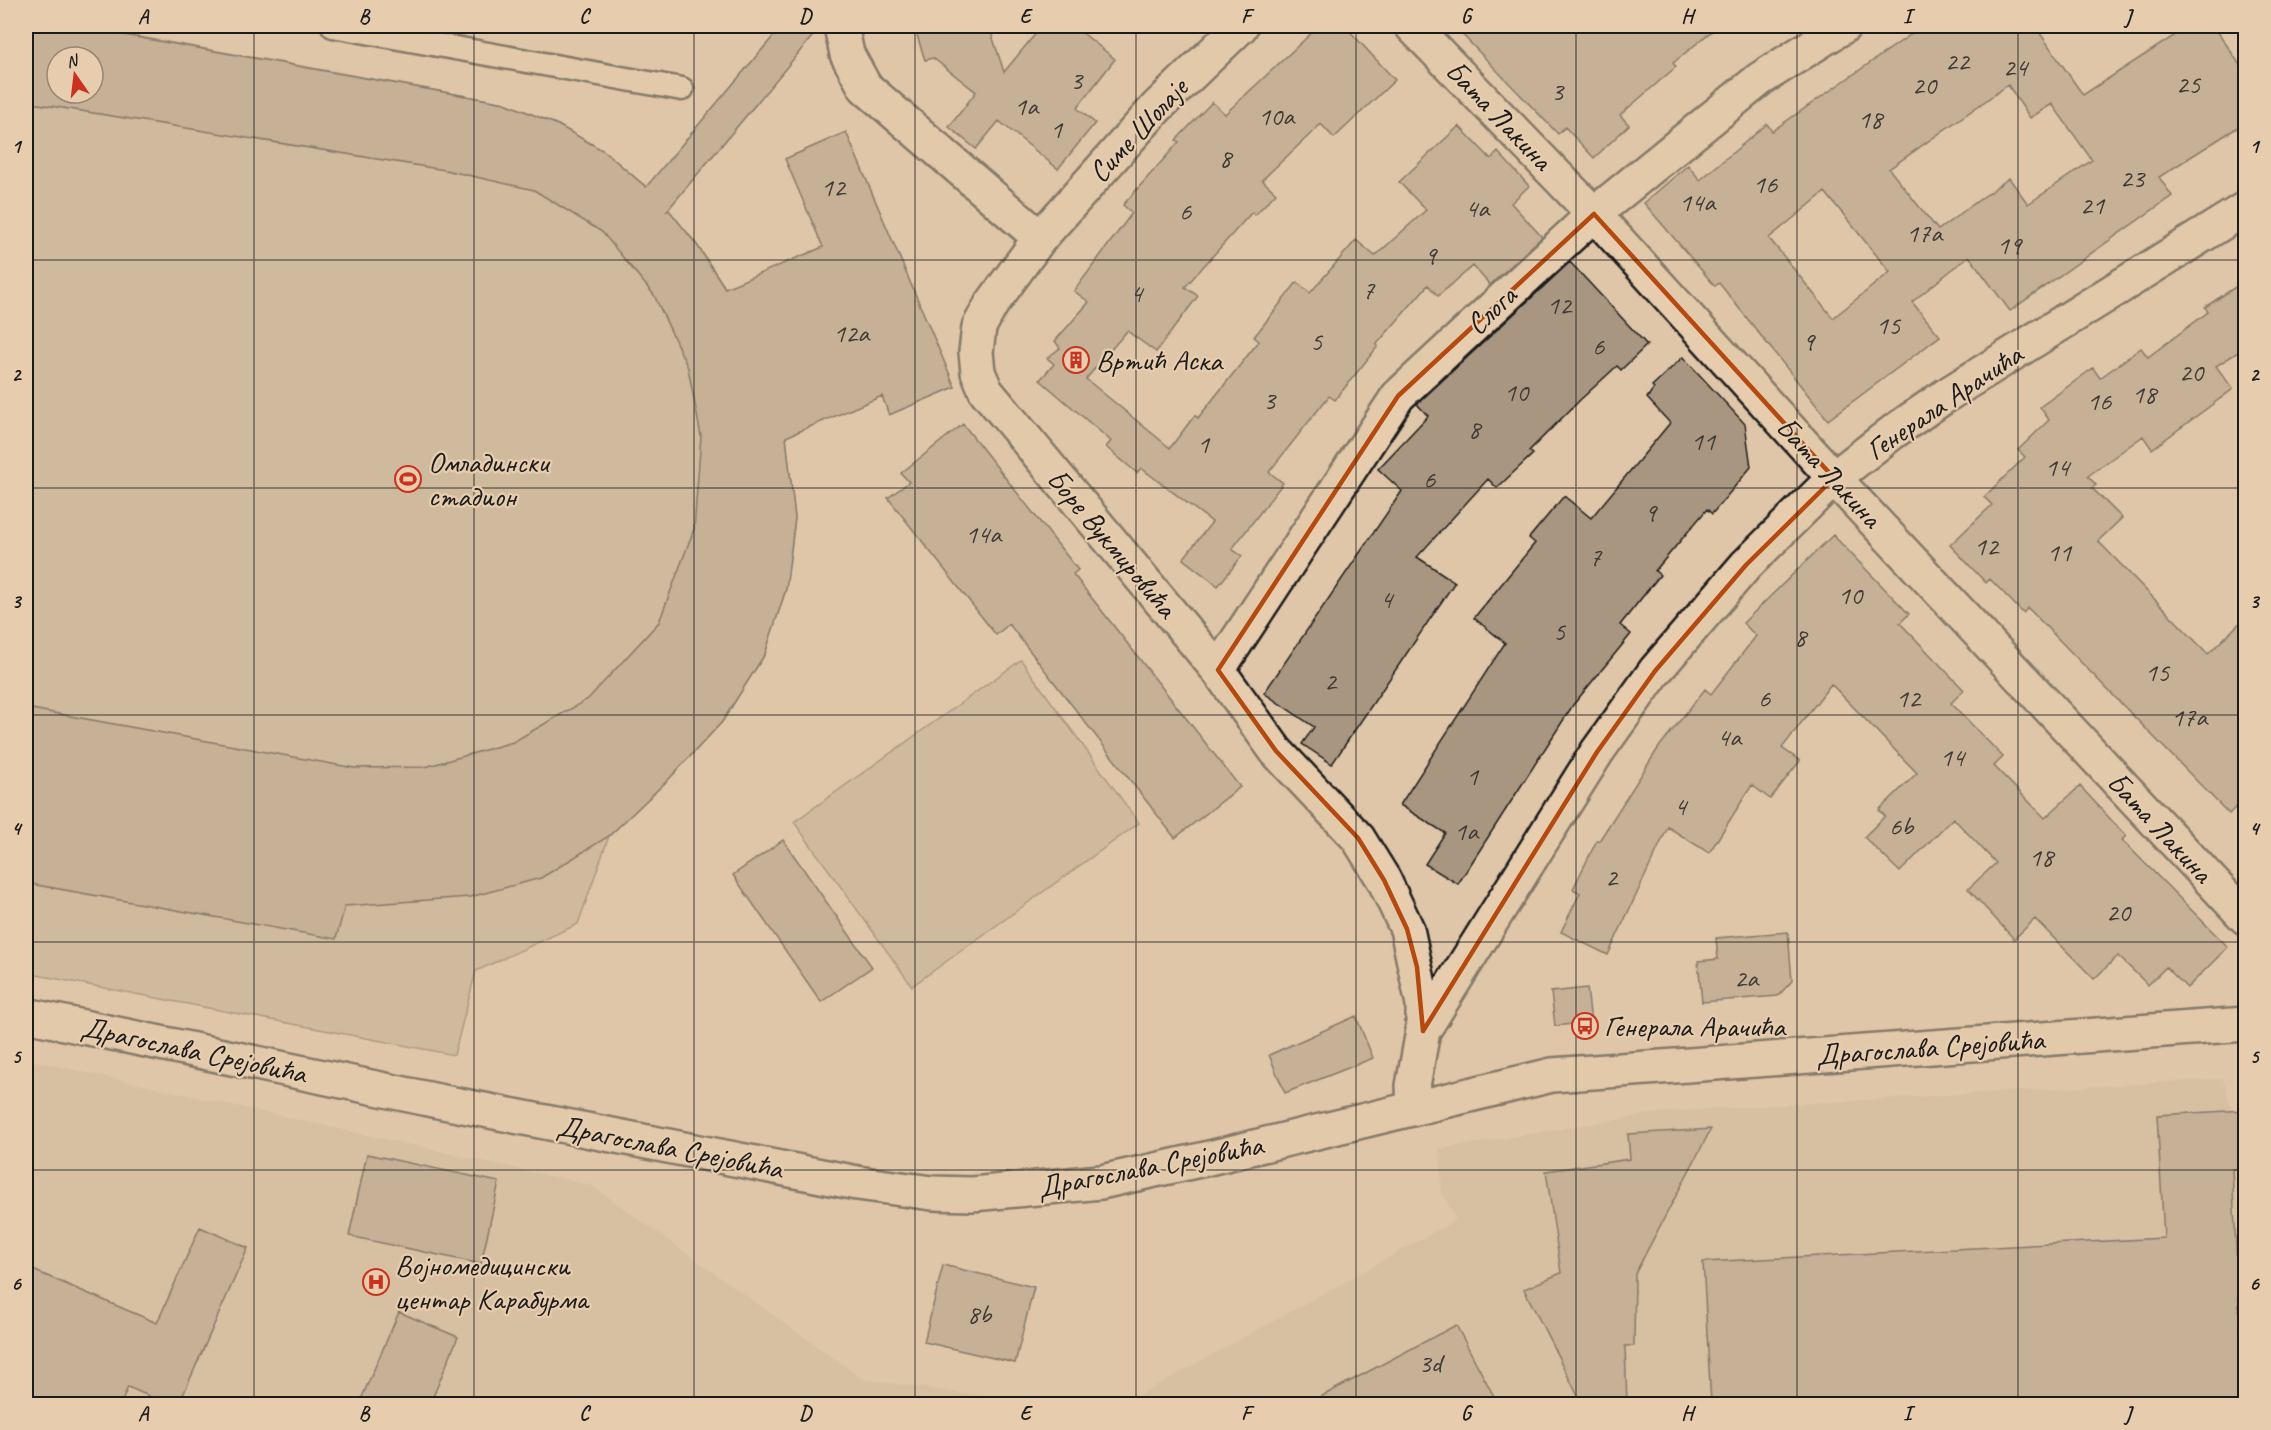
<svg xmlns="http://www.w3.org/2000/svg" width="2271" height="1430" viewBox="0 0 2271 1430" font-family="Caveat,sans-serif">
<style>
.built{fill:#ceb89c}
.green{fill:#bfaa91;stroke:#6e6356;stroke-width:1.5;fill-rule:evenodd}
.building{fill:#a89681;stroke:#1c1c1c;stroke-width:1.5;fill-rule:evenodd}
.lines{fill:none;stroke-linecap:round;stroke-linejoin:round}
.service-casing{stroke:#1c1c1c;stroke-width:27}
.minor-casing{stroke:#1c1c1c;stroke-width:38}
.secondary-casing{stroke:#1c1c1c;stroke-width:38}
.service{stroke:#e7cdae;stroke-width:22}
.minor{stroke:#e7cdae;stroke-width:33}
.secondary{stroke:#e7cdae;stroke-width:33}
.marked{fill:none;stroke:#b54a10;stroke-width:4.5;stroke-linejoin:round}
.grid{fill:none;stroke:#1c1c1c;stroke-width:1.5;stroke-opacity:0.55}
.labels{text-anchor:middle;stroke-width:4.5;stroke-linejoin:round;paint-order:stroke}
.number-label{font-size:27px;fill:#3f3a35}
.street-label{font-size:30px;fill:#1c1c1c;stroke:#e7cdae}
.poi-label{font-size:30px;fill:#1c1c1c;stroke:#e7cdae;text-anchor:start}
.neatline{fill:none;stroke:#1c1c1c;stroke-width:2}
.grid-label{font-size:20px;text-anchor:middle;font-weight:bold;fill:#1c1c1c}
</style>
<rect width="100%" height="100%" fill="#dfc6a8"/>
<filter id="ink" filterUnits="userSpaceOnUse"><feTurbulence type="fractalNoise" baseFrequency=".0167" numOctaves="2"/><feDisplacementMap in="SourceGraphic" scale="12" xChannelSelector="R" yChannelSelector="G"/><feConvolveMatrix kernelMatrix="1 2 1 2 8 2 1 2 1" color-interpolation-filters="sRGB"/></filter>
<g filter="url(#ink)">
<path class="built" d="M26,1059L591,1185L863,1379L1037,1404H26Z
M2217,1079H2223L2232,1110L2245,1109V1404H1123L1456,1220L1442,1192L1439,1149L1663,1112Z"/>
<path class="green" d="M26,26H79L505,103L558,125L604,151L655,194L697,245L736,304L761,363L786,439L795,518L786,589L765,654L722,722L669,779L609,836L578,924L476,971L454,1055L26,973ZM57,57H93V93H57Z
M1021,660L1139,823L912,986L794,822Z"/>
<path class="building" d="M26,26H74L505,103L558,125L604,151L646,187L782,26H821L666,212L669,210L697,245L725,288L823,247L785,159L846,132L955,387L889,415L882,396L786,437L795,518L786,589L765,654L722,722L669,779L609,836L541,878L470,897L345,906L336,939L26,883V708L354,768L425,767L513,742L588,699L659,622L694,529L701,436L688,368L654,295L602,232L534,190L445,170L26,102ZM57,57H93V93H57Z
M914,26H989L1004,72L1042,26H1074L1115,59L1077,108L1095,123L1058,169L999,121L976,149L949,127L976,92L933,58L925,60Z
M1319,26H1345L1395,80L1334,138L1321,124L1262,180L1276,193L1255,215L1252,212L1185,287L1198,296L1156,352L1127,331L1086,379L1170,448L1195,415L1198,418L1259,341L1254,337L1297,282L1310,293L1356,240L1375,256L1426,210L1399,182L1459,126L1491,159L1498,152L1529,186L1511,203L1542,237L1490,285L1473,266L1438,296L1428,285L1376,345L1378,346L1335,400L1329,396L1269,472L1283,483L1232,549L1242,556L1218,586L1183,559L1212,522L1141,468L1137,473L1106,447L1111,441L1040,380L1054,364L1047,358L1060,348L1055,341L1089,302L1074,291L1132,213L1123,205L1179,142L1176,140L1212,102L1225,114Z
M1454,26H1718L1673,63L1676,67L1620,115L1629,125L1594,158L1565,127L1558,134Z
M1923,26H2035L2083,95L2189,26H2214L2246,74V122L2159,177L2172,196L2010,311L1969,256L1912,302L1940,336L1828,420L1719,283L1715,286L1644,203L1688,165L1700,180L1767,124L1772,131ZM2008,85L2030,118L2052,104L2092,160L2028,204L2009,178L1938,230L1889,169ZM1825,192L1890,272L1833,318L1769,238Z
M1570,262L1647,345L1621,370L1617,366L1580,400L1529,451L1533,454L1497,488L1488,479L1417,557L1455,582L1332,764L1302,744L1314,727L1264,693L1402,491L1378,469L1428,416L1417,404Z
M2246,280V347L2216,366L2233,389L2152,449L2143,436L2088,476L2096,485L2092,488L2122,518L2098,541L2208,654L2246,617V797L2229,814L2028,608L2023,613L1990,579L1986,583L1950,545L1992,505L1984,497L2025,457L2018,450L2049,420L2040,407L2093,368L2100,378L2141,348L2148,357L2208,312L2205,307Z
M1683,357L1745,424L1751,467L1712,514L1707,509L1655,571L1660,575L1620,625L1631,634L1573,705L1458,884L1425,864L1445,833L1400,805L1505,643L1474,618L1535,543L1529,538L1564,496L1591,518L1670,423L1647,398L1654,388L1652,386Z
M963,424L1078,570L1073,574L1240,787L1175,838L1009,624L996,635L888,498L909,482L901,473Z
M1833,535L1909,614L1900,623L1964,690L1951,703L2003,757L1994,766L2045,818L2080,786L2126,836L2122,840L2228,947L2187,988L2166,967L2148,985L2118,956L2094,979L2035,919L2014,939L1968,889L1996,863L1953,818L1900,872L1864,837L1885,816L1879,810L1917,773L1831,684L1782,748L1800,761L1770,799L1752,785L1709,853L1668,827L1608,955L1561,932L1580,893L1573,889L1597,840L1599,841L1659,747L1705,689L1711,694L1756,636L1743,623Z
M783,840L872,967L821,1002L733,875Z
M1788,932L1792,981L1778,996L1702,1002L1698,961L1718,959L1716,938Z
M1587,988L1591,1022L1555,1026L1551,992Z
M1356,1016L1373,1058L1285,1093L1269,1055Z
M2244,1110L2246,1169H2232L2244,1404H1711L1703,1262L2164,1238L2157,1115Z
M1711,1129L1635,1274L1634,1346H1625L1627,1404H1582L1524,1289L1561,1273L1546,1171L1630,1159L1628,1134Z
M367,1154L499,1182L481,1264L349,1236Z
M200,1227L248,1248L179,1404H167L128,1387L121,1404H26V1267L157,1323Z
M943,1265L1034,1287L1015,1363L924,1342Z
M399,1312L458,1337L430,1404H359Z
M1456,1325L1498,1404H1307Z"/>
<g class="lines">
<defs>
<path id="service" d="M333,26L682,89"/>
<path id="minor" d="M841,26L847,54L865,87L1040,238
M1241,26L1157,107L1040,238L991,305L979,327L976,352L978,372L986,391L1218,670L1276,751L1358,838L1384,880L1407,929L1423,1004V1031L1413,1086L1414,1107
M1412,26L1594,214L1834,478L2246,918
M1218,670L1398,396L1594,214L1760,79L1844,26
M1423,1031L1597,752L1655,671L1746,565L1834,478L1893,432L1948,394L2246,208"/>
<path id="secondary" d="M26,1015L438,1101L857,1183L932,1193L972,1194L1101,1182L1205,1159L1552,1075L2246,1024"/>
</defs>
<use href="#service" class="service-casing"/>
<use href="#minor" class="minor-casing"/>
<use href="#secondary" class="secondary-casing"/>
<use href="#service" class="service"/>
<use href="#minor" class="minor"/>
<use href="#secondary" class="secondary"/>
</g>
</g>
<path d="M0 0H2271V1430H0ZM1594,214L1834,478L1746,565L1655,671L1597,752L1423,1031L1417,967L1407,929L1384,880L1358,838L1276,751L1218,670L1398,396Z" fill="#dfc6a8" fill-opacity=".55" fill-rule="evenodd"/>
<path class="marked" d="M1594,214L1834,478L1746,565L1655,671L1597,752L1423,1031L1417,967L1407,929L1384,880L1358,838L1276,751L1218,670L1398,396Z"/>
<path class="grid" d="M254,26V1404M474,26V1404M694,26V1404M915,26V1404M1136,26V1404M1356,26V1404M1576,26V1404M1797,26V1404M2018,26V1404M26,260H2246M26,488H2246M26,715H2246M26,942H2246M26,1170H2246"/>
<defs>
<symbol id="building-ring" viewBox="-11 -11 22 22"><circle r="9.5" fill="#e7cdae" stroke="#c8321e" stroke-width="1.5"/><path d="M-4-6H4V6H1V3H-1V6H-4ZM-2.5-4.3h1.7v1.8h-1.7ZM.8-4.3h1.7v1.8H.8ZM-2.5-1h1.7V.8h-1.7ZM.8-1h1.7V.8H.8Z" fill="#c8321e"/></symbol>
<symbol id="stadium-ring" viewBox="-11 -11 22 22"><circle r="9.5" fill="#e7cdae" stroke="#c8321e" stroke-width="1.5"/><path d="M0-5a6.5 5 0 1 0 0 10a6.5 5 0 1 0 0-10ZM-3.5-1.8h7v3.6h-7Z" fill="#c8321e"/></symbol>
<symbol id="bus-ring" viewBox="-11 -11 22 22"><circle r="9.5" fill="#e7cdae" stroke="#c8321e" stroke-width="1.5"/><path d="M-5-6H5V4H4V6H2V4H-2V6H-4V4H-5ZM-3.5-4V0h7V-4ZM-3.5 1.2v1.5H-2V1.2ZM2 1.2v1.5H3.5V1.2Z" fill="#c8321e"/></symbol>
<symbol id="hospital-ring" viewBox="-11 -11 22 22"><circle r="9.5" fill="#e7cdae" stroke="#c8321e" stroke-width="1.5"/><path d="M-5-5h3v3.5h4V-5h3V5h-3V1.5h-4V5h-3Z" fill="#c8321e"/></symbol>
</defs>
<g fill-rule="evenodd">
<use href="#building-ring" x="1061" y="345" width="30" height="30"/>
<use href="#stadium-ring" x="393" y="464" width="30" height="30"/>
<use href="#bus-ring" x="1570" y="1011" width="30" height="30"/>
<use href="#hospital-ring" x="361" y="1267" width="30" height="30"/>
</g>
<g class="labels">
<g class="number-label">
<text x="1957" y="70">22</text>
<text x="2015" y="76">24</text>
<text x="1076" y="89">3</text>
<text x="2188" y="93">25</text>
<text x="1924" y="94">20</text>
<text x="1557" y="100">3</text>
<text x="1026" y="115">1a</text>
<text x="1276" y="125">10a</text>
<text x="1870" y="128">18</text>
<text x="1056" y="138">1</text>
<text x="1225" y="167">8</text>
<text x="2132" y="187">23</text>
<text x="1765" y="193">16</text>
<text x="833" y="196">12</text>
<text x="1697" y="211">14a</text>
<text x="2092" y="214">21</text>
<text x="1477" y="217">4a</text>
<text x="1185" y="220">6</text>
<text x="1924" y="242">17a</text>
<text x="2009" y="254">19</text>
<text x="1430" y="264">9</text>
<text x="1368" y="299">7</text>
<text x="1136" y="302">4</text>
<text x="1559" y="314">12</text>
<text x="1888" y="334">15</text>
<text x="851" y="342">12a</text>
<text x="1316" y="350">5</text>
<text x="1808" y="350">9</text>
<text x="1598" y="355">6</text>
<text x="2191" y="381">20</text>
<text x="1516" y="401">10</text>
<text x="2144" y="403">18</text>
<text x="1269" y="409">3</text>
<text x="2099" y="410">16</text>
<text x="1474" y="438">8</text>
<text x="1703" y="450">11</text>
<text x="1203" y="453">1</text>
<text x="2057" y="476">14</text>
<text x="1429" y="488">6</text>
<text x="1650" y="521">9</text>
<text x="983" y="543">14a</text>
<text x="1986" y="555">12</text>
<text x="2059" y="561">11</text>
<text x="1595" y="566">7</text>
<text x="1850" y="604">10</text>
<text x="1386" y="608">4</text>
<text x="1559" y="640">5</text>
<text x="1800" y="646">8</text>
<text x="2157" y="681">15</text>
<text x="1330" y="690">2</text>
<text x="1764" y="707">6</text>
<text x="1908" y="707">12</text>
<text x="2189" y="726">17a</text>
<text x="1729" y="746">4a</text>
<text x="1952" y="766">14</text>
<text x="1472" y="785">1</text>
<text x="1680" y="815">4</text>
<text x="1901" y="835">6b</text>
<text x="1466" y="840">1a</text>
<text x="2041" y="866">18</text>
<text x="1611" y="886">2</text>
<text x="2118" y="921">20</text>
<text x="1746" y="987">2a</text>
<text x="979" y="1323">8b</text>
<text x="1430" y="1372">3d</text>
</g>
<g class="street-label">
<text transform="translate(1499 115) rotate(46)" y="10">Бата Лакина</text>
<text transform="translate(1138 130) rotate(-47)" y="10">Симе Шолаје</text>
<text transform="translate(1491 310) rotate(-43)" y="10">Слога</text>
<text transform="translate(1944 402) rotate(-34)" y="10">Генерала Арачића</text>
<text transform="translate(1829 472) rotate(47)" y="10">Бата Лакина</text>
<text transform="translate(1112 543) rotate(50)" y="10">Боре Вукмировића</text>
<text transform="translate(2160 827) rotate(47)" y="10">Бата Лакина</text>
<text transform="translate(1930 1047) rotate(-4)" y="10">Драгослава Срејовића</text>
<text transform="translate(194 1050) rotate(12)" y="10">Драгослава Срејовића</text>
<text transform="translate(670 1147) rotate(11)" y="10">Драгослава Срејовића</text>
<text transform="translate(1150 1166) rotate(-11)" y="10">Драгослава Срејовића</text>
</g>
<g class="poi-label">
<text x="1096" y="370">Вртић Аска</text>
<text x="428" y="472">Омладински<tspan x="428" dy="34">стадион</tspan></text>
<text x="1604" y="1036">Генерала Арачића</text>
<text x="395" y="1275">Војномедицински<tspan x="395" dy="34">центар Карабурма</tspan></text>
</g>
</g>
<rect width="2271" height="1430" fill="none" stroke="#e7cdae" stroke-width="66"/>
<g transform="translate(75 75) rotate(346)"><circle r="28" fill="#e7cdae" stroke="#968674" stroke-width="1.5"/>
<path d="M0-4.5L10 22L0 15L-10 22Z" fill="#c8321e"/>
<text y="-9" font-size="16" font-weight="bold" text-anchor="middle" fill="#1c1c1c">N</text>
</g>
<rect x="33" y="33" width="2205" height="1364" class="neatline"/>
<g class="grid-label">
<text x="143" y="23">A</text>
<text x="364" y="23">B</text>
<text x="584" y="23">C</text>
<text x="805" y="23">D</text>
<text x="1025" y="23">E</text>
<text x="1246" y="23">F</text>
<text x="1466" y="23">G</text>
<text x="1687" y="23">H</text>
<text x="1907" y="23">I</text>
<text x="2128" y="23">J</text>
<text x="16" y="153">1</text>
<text x="2254" y="153">1</text>
<text x="16" y="381">2</text>
<text x="2254" y="381">2</text>
<text x="16" y="608">3</text>
<text x="2254" y="608">3</text>
<text x="16" y="835">4</text>
<text x="2254" y="835">4</text>
<text x="16" y="1063">5</text>
<text x="2254" y="1063">5</text>
<text x="16" y="1290">6</text>
<text x="2254" y="1290">6</text>
<text x="143" y="1420">A</text>
<text x="364" y="1420">B</text>
<text x="584" y="1420">C</text>
<text x="805" y="1420">D</text>
<text x="1025" y="1420">E</text>
<text x="1246" y="1420">F</text>
<text x="1466" y="1420">G</text>
<text x="1687" y="1420">H</text>
<text x="1907" y="1420">I</text>
<text x="2128" y="1420">J</text>
</g>
</svg>
